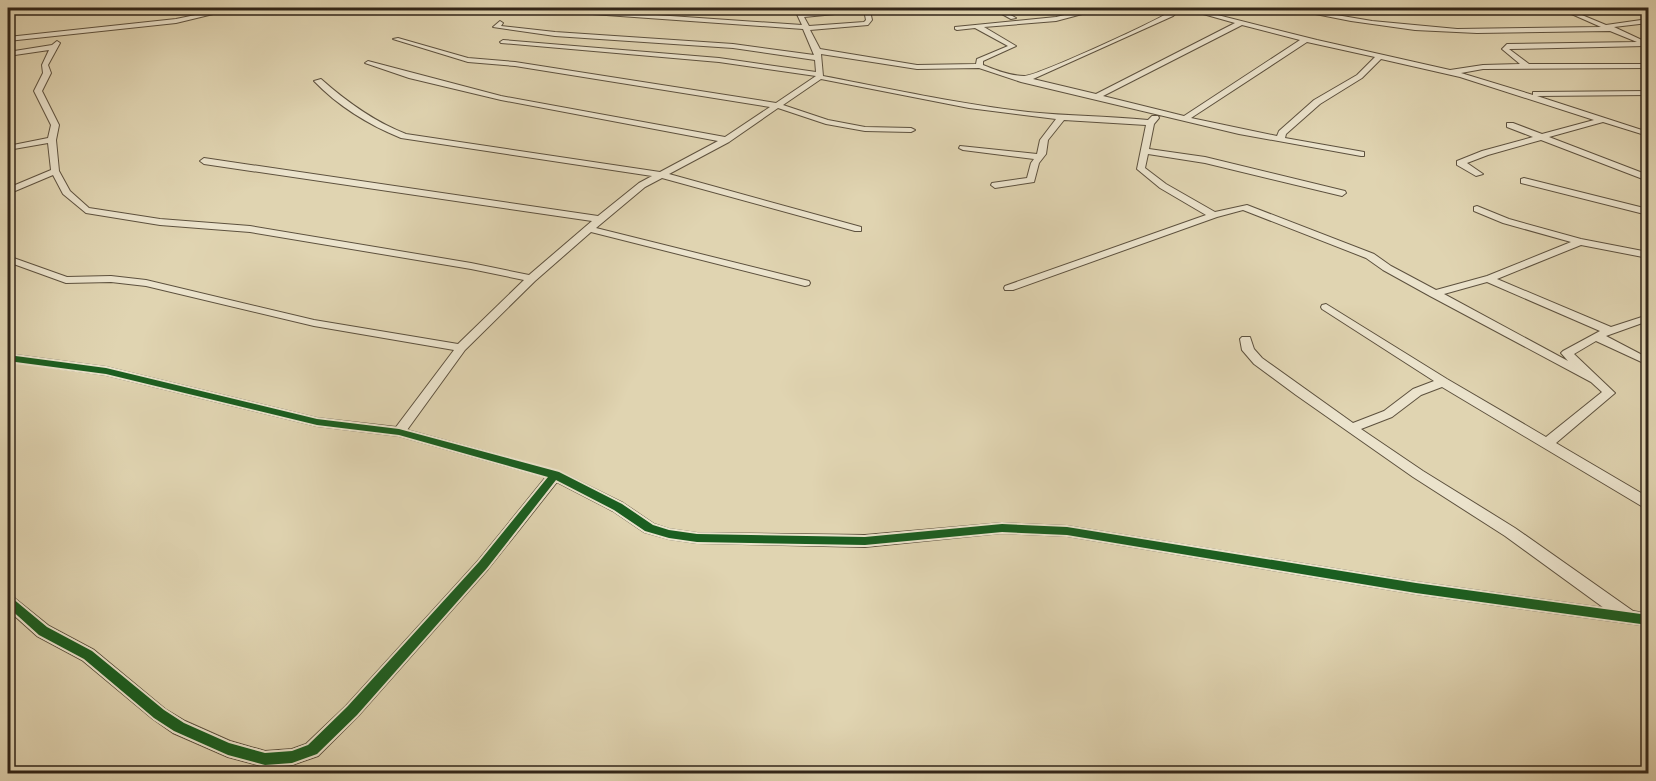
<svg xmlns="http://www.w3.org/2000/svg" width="1656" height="781" viewBox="0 0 1656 781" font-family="Cardo,serif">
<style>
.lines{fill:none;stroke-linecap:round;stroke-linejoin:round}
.minor-casing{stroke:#5d513e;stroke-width:2}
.minor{fill:#ebe3cc;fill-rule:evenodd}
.cycleway-casing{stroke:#ebe3cc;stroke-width:4}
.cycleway{fill:#1b5e20;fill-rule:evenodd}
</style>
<rect width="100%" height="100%" fill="#e0d4b1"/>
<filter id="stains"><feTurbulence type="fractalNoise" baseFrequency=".00333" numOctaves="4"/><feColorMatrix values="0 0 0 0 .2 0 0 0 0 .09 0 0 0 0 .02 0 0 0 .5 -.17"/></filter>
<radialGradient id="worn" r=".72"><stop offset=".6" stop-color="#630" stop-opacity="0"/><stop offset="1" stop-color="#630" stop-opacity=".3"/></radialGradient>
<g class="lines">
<defs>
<path id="minor" d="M229,8H238L176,23L8,41V37L176,19Z
M386,8H392L393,10L388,11Z
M533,8H555L802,25L794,8H800L802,13L852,8L835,14L804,17L809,26L864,22L866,20L864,10L867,8H873L870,11L872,20L868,25L810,30L820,49L917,65L976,64L977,59L1008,46L975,28L957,30L955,29V27L1056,17L1094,8H1102L1101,9L1056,21L984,27L1016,46L983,61V65C995,70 1011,76 1024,76C1035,77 1164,18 1176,8H1190L1317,40L1450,70L1483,65L1520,64L1502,49L1507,44L1637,42L1610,31L1477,33L1415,30L1351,21L1285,8H1295L1372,21L1457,29L1601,27L1558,8H1565L1606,25L1648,19V23L1614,27L1644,41L1648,44L1645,46L1509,49L1529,64H1648V68L1483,69L1461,73L1533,95V92H1536L1648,91V95L1537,96L1648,132V136L1603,122L1549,137L1648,175V181L1541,140L1488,155L1467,163L1483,174L1476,176L1457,165V161L1482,151L1533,137L1507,127V123H1513L1542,134L1594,120L1460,77L1381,59L1362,78L1320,104L1286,134L1285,138L1364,152V156H1361L1239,134L1021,82L979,68L917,69L821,54L823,76C891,89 959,104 1028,112C1068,116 1108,116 1148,120L1152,116H1158L1159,118L1154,124L1149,149L1205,157L1345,191L1346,193L1342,196L1205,163L1148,154L1145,168L1166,184L1215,212L1247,205L1374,254L1391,266L1436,290L1487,276L1571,242L1503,223L1474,211V207L1477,206L1509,219L1581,239L1648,252V258L1581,245L1497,279L1611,327L1648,315V321L1606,336L1648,358V365L1596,341L1574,354L1615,393L1556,443L1648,497V508L1643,507L1442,387L1421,395L1392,417L1361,429L1423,471L1515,528L1633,611L1648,614V626L1416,594L1067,536L1002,533L865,547L697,543L669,539L644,532L613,511L557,482L488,569L358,716L318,756L292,765L265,767L228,757L173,733L153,719L82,660L37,636L8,610V595L13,597L49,626L94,650L165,709L185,721L230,741L265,751L292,749L306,744L346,706L478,561L546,477L399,436L317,426L106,375L8,361V354L106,367L317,418L396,427L454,350L314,326L146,286L111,282L66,283L8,262V256L67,277L111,276L146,280L314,320L458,344L524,280L471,269L250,232L160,225L86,213L63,194L53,175L8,194V188L51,170L48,143L8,150V146L48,138L51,125L34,91L43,73L42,65L49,50L8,56V52L52,45L57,41L60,43L48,65L51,73L42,91L59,125L56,140L59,171L70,191L89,208L160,219L250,226L471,263L529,275L592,221L204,164L200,161L204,158L598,216L639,183L652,176L401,138C369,125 338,106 314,81L321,79C347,102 373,121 406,134L660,172L718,141L501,100L409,78L365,63L368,61L501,96L725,137L770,107L515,66L468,62L393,39L398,38L468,58L515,62L776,103L816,76L719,62L501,43L500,42L503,40L719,58L816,72L815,60L733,48L555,36L493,27L500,21L503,23L501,26L555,32L733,44L814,55L803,29L536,10ZM1182,8L1235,23L1096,94L1033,79L1173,16ZM1242,25L1300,40L1184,116L1103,96ZM1307,42L1375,57L1357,75L1314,100L1279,131L1277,136L1191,118ZM821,79L969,108L1056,119L1040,140L1037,154L960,146L959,148L963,150L1034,159L1031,163L1027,178L992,183L991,185L995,188L1034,182L1039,163L1046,154L1048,140L1064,120L1146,125L1137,169L1160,188L1206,215L1005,286L1004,288L1005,290H1013L1217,217L1243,210L1366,258L1383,270L1430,296L1591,382L1602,392L1546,437L1447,379L1326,304L1322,305L1321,307L1322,309L1434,381L1413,389L1384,411L1353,423L1262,358L1254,349L1250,337H1242L1240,339L1242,350L1254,364L1296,395L1413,477L1505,536L1604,608L1416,582L1067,526L1002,523L865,535L697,533L669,529L654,524L623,503L560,472L407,430L465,350L535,281L591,232L805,286L809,285L810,283L809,281L596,228L645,187L662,178L855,231H861V227L669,174L729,142L778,108L826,124L865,131L911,132L915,130L911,128L865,127L828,120L783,105ZM1487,282L1600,331L1563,351L1561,353L1568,361L1444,294Z
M991,8H998L1016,18L1011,19Z
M1453,8H1495L1492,10H1456Z
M1644,8H1648V10L1645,9Z
M1524,178L1648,209V215L1521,183V179Z"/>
</defs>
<use href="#minor" class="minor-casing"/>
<use href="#minor" class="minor"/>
<defs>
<path id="cycleway" d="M8,355L106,368L317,419L399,429L559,472L622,504L653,525L669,530L697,534L865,537L1002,524L1067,527L1416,583L1648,615V625L1416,593L1067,535L1002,532L865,545L697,542L669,538L645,531L614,510L556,480L487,568L357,715L317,754L292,763L265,765L228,755L174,731L154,718L84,659L39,635L8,607V596L12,598L47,627L92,651L164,710L184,723L229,743L265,753L292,751L308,745L347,707L479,562L548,477L399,435L317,425L106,374L8,361Z"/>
</defs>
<use href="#cycleway" class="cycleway-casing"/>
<use href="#cycleway" class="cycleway"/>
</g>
<rect width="1656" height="781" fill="none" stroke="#e0d4b1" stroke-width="30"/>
<rect x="9" y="9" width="1638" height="763" fill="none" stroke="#312518" stroke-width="3"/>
<rect x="15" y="15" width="1626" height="751" fill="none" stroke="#312518" stroke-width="1.5"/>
<rect width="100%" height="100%" filter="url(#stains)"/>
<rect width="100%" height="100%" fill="url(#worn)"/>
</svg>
